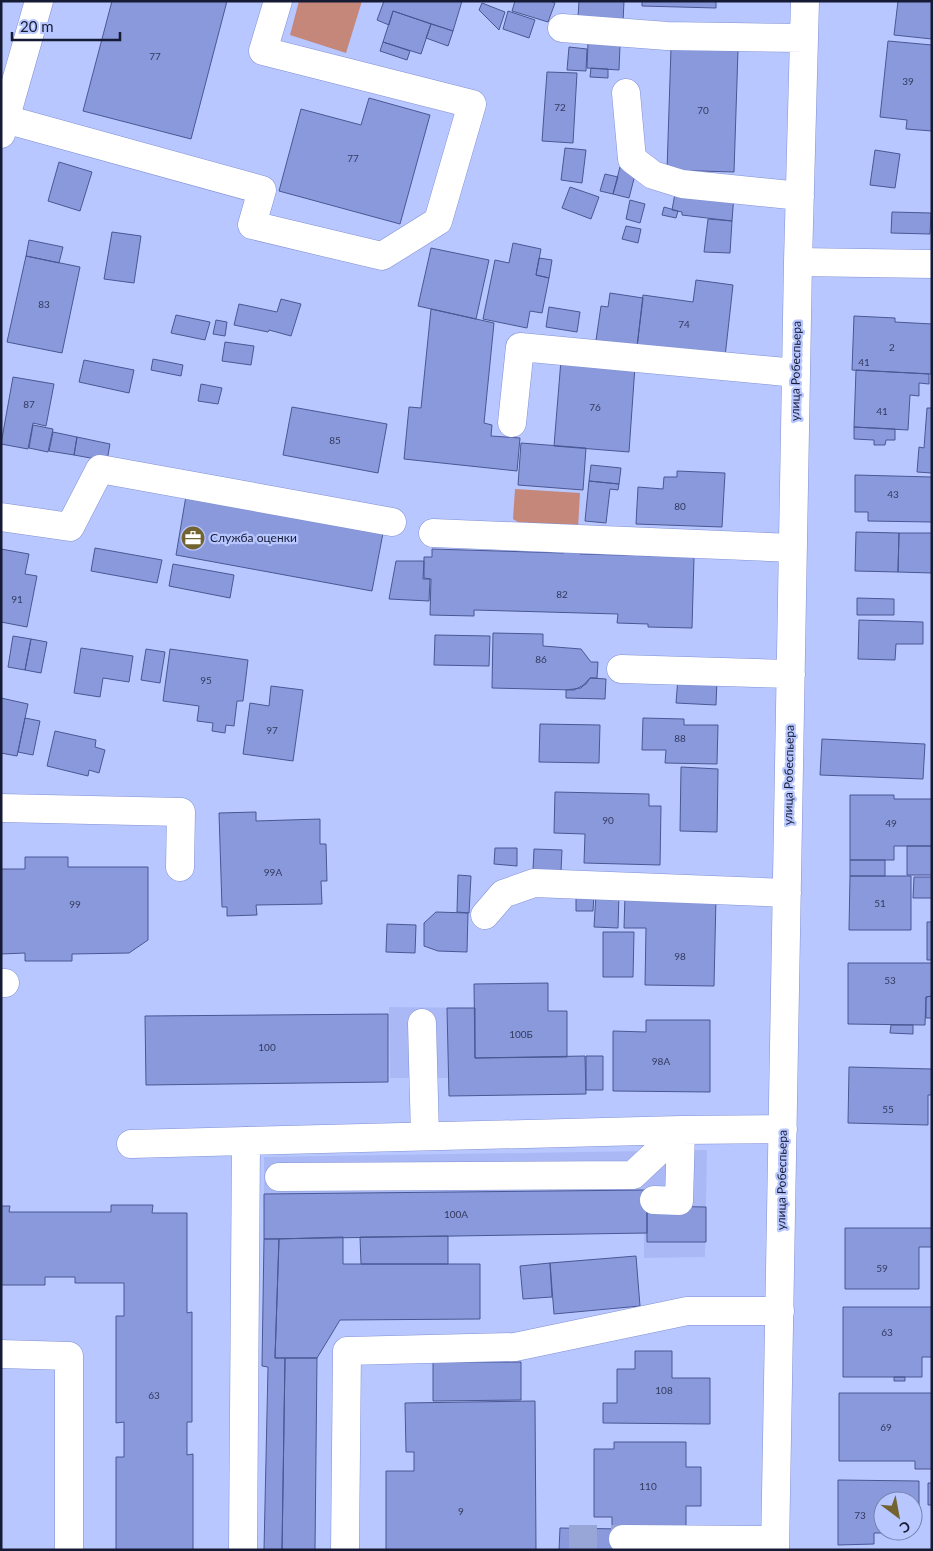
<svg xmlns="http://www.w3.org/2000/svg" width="933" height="1551" viewBox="0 0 933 1551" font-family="Lato,sans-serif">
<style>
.built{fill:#aab9f5}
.green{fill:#c48779}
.building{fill:#8999dc;stroke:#4a5794}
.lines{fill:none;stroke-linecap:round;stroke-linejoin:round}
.minor-tunnel{stroke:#98a5d7;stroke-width:28;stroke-dasharray:28 14;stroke-linecap:butt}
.minor-casing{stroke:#8191d3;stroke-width:29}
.minor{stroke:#fff;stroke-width:28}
.labels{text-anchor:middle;stroke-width:4.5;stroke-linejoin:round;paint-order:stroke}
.number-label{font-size:10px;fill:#333a5f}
.street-label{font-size:12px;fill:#161b35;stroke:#b8c7ff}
.poi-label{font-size:12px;fill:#161b35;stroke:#b8c7ff;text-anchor:start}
</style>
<rect width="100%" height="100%" fill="#b8c7ff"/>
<path class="built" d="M389,1007L475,1008L567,1057L585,1056L586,1094L449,1096L448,1078H390Z
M707,1150L705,1257L644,1258V1233L264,1239V1157Z"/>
<path class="green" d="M299,1H362L346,53L290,35Z
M515,489L580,493L578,528L521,524L513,519Z"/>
<path class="building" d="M112,1H227L191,139L83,111Z
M384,1H462L453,31L393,11L389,25L377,20Z
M515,1H550L555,3L548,22L512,11Z
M579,1H624L623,22L578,18Z
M642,1H716V8L642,6Z
M898,1H932V39L894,35Z
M482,3L505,12L499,30L479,10Z
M393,11L431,24L421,54L383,42Z
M508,11L535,20L529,38L503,29Z
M431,24L453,31L448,46L426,38Z
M888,41L932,45V131L906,129L907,120L880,117Z
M383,42L410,51L407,60L380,51Z
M588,43L620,45L619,70L587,68Z
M569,47L587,49L586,71L567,70Z
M671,48L738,50L734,172L667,170Z
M591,68L608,69V78L590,77Z
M547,72L577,73L573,143L542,141Z
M369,98L430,115L400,224L279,191L301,109L361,125Z
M565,148L586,150L582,183L561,180Z
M875,150L900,154L895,188L870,185Z
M59,162L92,172L80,211L48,201Z
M620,167L636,171L629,198L613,194Z
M605,174L618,177L613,194L600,191Z
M570,187L599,197L591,219L562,208Z
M676,188L734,194L732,221L682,215V212L672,210Z
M630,200L645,204L640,223L626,219Z
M664,207L678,211L676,218L662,215Z
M892,212L931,213L930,234L891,233Z
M708,219L732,221L730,253L704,252Z
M626,226L641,229L638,243L622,239Z
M112,232L141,236L134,283L104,279Z
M29,240L63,247L59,263L26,256Z
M513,243L541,249L536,275L549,278L542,313L530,311L527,328L483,319L495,260L509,263Z
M431,248L489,260L476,319L418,306Z
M26,256L80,267L62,353L7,342Z
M539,258L552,260L549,278L536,275Z
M696,280L733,285L725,357L637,347L643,295L693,302Z
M610,293L643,298L637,347L596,340L601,306L608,307Z
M281,299L301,304L291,336L269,330L268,332L234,325L239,304L277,312Z
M549,307L580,312L577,332L546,327Z
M431,309L494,323L484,423L492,425L491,436L520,438L517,471L404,459L409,407L421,408Z
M176,315L210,322L205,340L171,333Z
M854,316L895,318V322L932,324V374L852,370Z
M216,320L227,322L225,336L213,334Z
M225,342L254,346L251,365L222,361Z
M153,359L183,365L181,376L151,370Z
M84,360L134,370L129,393L79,382Z
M561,360L635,366L629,452L554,446Z
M856,370L929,374V384L919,383V396L910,395L908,430L854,427Z
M13,377L54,384L46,426L33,423L28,449L1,444Z
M201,384L222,388L218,404L198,401Z
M292,407L387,424L378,473L283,455Z
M927,408H932V473L917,472L919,447L924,448Z
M33,425L53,429L48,452L29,448Z
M854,427L895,429V440H886L885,445H874V440L854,439Z
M53,432L77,437L74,455L49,451Z
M77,437L110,444L107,461L74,455Z
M521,443L586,448L583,490L518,485Z
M591,465L621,468L619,484L589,481Z
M677,471L725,473L722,527L636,524L638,487L663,489L664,477H677Z
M855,475L932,477V522L868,521V512H855Z
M589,481L619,484L618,490L610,489L606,523L585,521Z
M187,490L383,533L372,591L176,555Z
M856,532L899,533L898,572L855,571Z
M899,533H932V573L898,572Z
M564,547L580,548V554L694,557L692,628L648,627V624L617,623L618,614L474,610V616L430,615L431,579L424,578V557H432V549L564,553Z
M95,548L162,560L157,583L91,571Z
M1,549L29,554L25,574L37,576L27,627L1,622Z
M396,561H424L423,579H430L429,601L389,599Z
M173,564L234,575L230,598L169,586Z
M857,598L894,599V615H857Z
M859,620L923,622V644H896L895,660L858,659Z
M493,633L543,634V646L581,649L591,662H598L597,678H590L586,684L574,690L492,688Z
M435,635L490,636L489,666L434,665Z
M13,636L31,639L25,670L8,667Z
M31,639L47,642L41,673L25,670Z
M81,648L133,656L129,682L103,678L100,697L74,693Z
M146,649L165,652L160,683L141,680Z
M170,649L248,660L243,701H237L234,726L226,725L225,733L212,731L213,723L197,721L199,706L163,701Z
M590,678L606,679L605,699L566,698V690L581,688Z
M678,678L717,680L716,705L676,703Z
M271,686L303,690L293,761L243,754L250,703L269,706Z
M1,698L28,704L17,756L1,753Z
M25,718L40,721L33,755L18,752Z
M643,718L684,719V725H718L717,764L665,763L666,750H642Z
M540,724L600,725L599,763L539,762Z
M55,731L96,740L95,747L105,750L99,773L89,770L88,776L47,766Z
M822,739L925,744L923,779L820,775Z
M681,767L718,769L717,832L680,831Z
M555,792L649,794V806H661L660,865L584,863L585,834L554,833Z
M850,795H894V799H932V846H894V860H850Z
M256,812V821L320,819V844H326L327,881H321L322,904L256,905L257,915L227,916V907H222L219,813Z
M907,846H932V875H907Z
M495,848H517V866L494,864Z
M534,849L562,850L561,871L533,870Z
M25,857H68V867H148V940L129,953L72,954V961H25V953L1,954V869H25Z
M850,860H885V876H850Z
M458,875L471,876L469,913L457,912Z
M850,876H911V930H849Z
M914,877H932V898H913Z
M576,893L594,894L593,911H576Z
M596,893L619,894L618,928L594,927Z
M625,895L716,896L714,986L645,985L646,928H624Z
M436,912L468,913L467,952L438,951L424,946V923Z
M927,922H932V960H927Z
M387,924L416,925L415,953L386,952Z
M603,932H634L633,977H603Z
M848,963H932V996L926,997L925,1025L848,1024Z
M548,983V1011H567V1057L475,1058L474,984Z
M932,996V1018H926V997Z
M447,1008H475V1058L585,1056L586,1094L449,1096Z
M388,1014V1082L146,1085L145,1016Z
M646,1020H710V1092L613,1091V1031L646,1032Z
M891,1025H913V1034L890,1033Z
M586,1056H603V1090H586Z
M849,1067L932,1069V1095H928V1125L848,1123Z
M647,1190V1233L264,1239V1194Z
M111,1205H153L152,1213H187V1313L192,1312V1422H187V1455L193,1454V1550H116V1457H124V1422L116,1423V1316H124V1283H75V1277H45V1285H1V1206H10L9,1212H111Z
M647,1206L706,1207V1242H647Z
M845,1228H932V1247H919V1289H845Z
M448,1236V1264H361L360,1237Z
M343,1237V1264H480V1319L340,1320L317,1358H275L279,1239Z
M264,1239H279L275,1358H285L282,1550H264L268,1367L262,1366Z
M636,1256L640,1306L554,1314L550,1263Z
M550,1263L552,1297L523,1299L520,1266Z
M843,1307H932V1357H922V1377H843Z
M635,1351H672V1378H710V1424L603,1423V1403H617V1369H635Z
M285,1358H317L315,1550H282Z
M433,1362H521V1400L433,1401Z
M894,1377H905V1381H894Z
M839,1393H932V1469H915V1461H839Z
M535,1401L536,1550H386V1471H414V1452H406L405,1403Z
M614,1442H686V1467H701V1506H686V1526H612V1517H594V1449H614Z
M838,1480L919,1481V1519H913V1501H883V1531H906V1533H874V1544L838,1545Z
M928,1483H932V1505H928Z
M560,1528L623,1529V1550H559Z"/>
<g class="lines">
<path class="minor-tunnel" d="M569,1539H623"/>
<defs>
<path id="minor" d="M562,28L667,36L804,38
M626,93L632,159L653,175L682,184L800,196
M5,119L262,190L252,225L382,256L438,221L472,104L263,51L278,1
M1,134L39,1
M798,262L932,264
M512,423L520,347L796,373
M1,517L70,527L100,469L392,522
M433,533L793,548
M621,669L791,674
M1,808L181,812L180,867
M485,915L503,894L534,883L787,893
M1,983H5
M422,1023L425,1136
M131,1144L681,1130L783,1129
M279,1177L633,1175L681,1130
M654,1200L679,1201L681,1130
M1,1354L69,1356V1550
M623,1539L775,1540
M243,1550L246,1141
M345,1550L347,1351L515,1347L687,1311H780
M775,1550L798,262L805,1"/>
</defs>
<use href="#minor" class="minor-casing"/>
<use href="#minor" class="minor"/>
</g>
<defs>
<symbol id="office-disc" viewBox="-11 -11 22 22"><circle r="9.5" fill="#726331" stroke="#b8c7ff"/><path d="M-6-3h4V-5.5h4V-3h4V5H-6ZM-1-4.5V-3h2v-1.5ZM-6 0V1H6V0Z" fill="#fff"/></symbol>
</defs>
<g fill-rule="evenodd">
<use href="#office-disc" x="179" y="524" width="28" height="28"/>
</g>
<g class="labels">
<g class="number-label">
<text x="155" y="60">77</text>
<text x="908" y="85">39</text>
<text x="560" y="111">72</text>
<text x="703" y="114">70</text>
<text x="353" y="162">77</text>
<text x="44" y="308">83</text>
<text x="684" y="328">74</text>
<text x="892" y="351">2</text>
<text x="864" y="366">41</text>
<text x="29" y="408">87</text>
<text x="595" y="411">76</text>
<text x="882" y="415">41</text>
<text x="335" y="444">85</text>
<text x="893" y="498">43</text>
<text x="680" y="510">80</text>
<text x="562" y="598">82</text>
<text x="17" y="603">91</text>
<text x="541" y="663">86</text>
<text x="206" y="684">95</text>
<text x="272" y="734">97</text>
<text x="680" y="742">88</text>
<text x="608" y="824">90</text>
<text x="891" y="827">49</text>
<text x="273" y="876">99А</text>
<text x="880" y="907">51</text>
<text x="75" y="908">99</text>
<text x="680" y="960">98</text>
<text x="890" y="984">53</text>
<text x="521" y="1038">100Б</text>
<text x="267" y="1051">100</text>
<text x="661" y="1065">98А</text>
<text x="888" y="1113">55</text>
<text x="456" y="1218">100А</text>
<text x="882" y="1272">59</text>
<text x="887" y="1336">63</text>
<text x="664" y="1394">108</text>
<text x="154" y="1399">63</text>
<text x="886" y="1431">69</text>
<text x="648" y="1490">110</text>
<text x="461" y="1515">9</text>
<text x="860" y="1519">73</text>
</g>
<g class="street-label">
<text transform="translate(796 371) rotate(-89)" y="4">улица Робеспьера</text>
<text transform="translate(789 775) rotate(-89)" y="4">улица Робеспьера</text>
<text transform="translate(782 1180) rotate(-89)" y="4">улица Робеспьера</text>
</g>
<g class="poi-label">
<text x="210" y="542">Служба оценки</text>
</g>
</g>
<rect width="933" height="1551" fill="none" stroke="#161b35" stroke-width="5"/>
<g transform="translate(898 1516) rotate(148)"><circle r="24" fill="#b8c7ff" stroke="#7782ae"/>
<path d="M0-4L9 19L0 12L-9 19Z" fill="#726331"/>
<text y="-8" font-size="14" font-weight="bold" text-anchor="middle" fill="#161b35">С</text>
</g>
<path d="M12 32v8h108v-8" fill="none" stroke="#161b35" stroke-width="2.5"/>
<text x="20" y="32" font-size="15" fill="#161b35" stroke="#b8c7ff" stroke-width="4" paint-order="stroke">20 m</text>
</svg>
